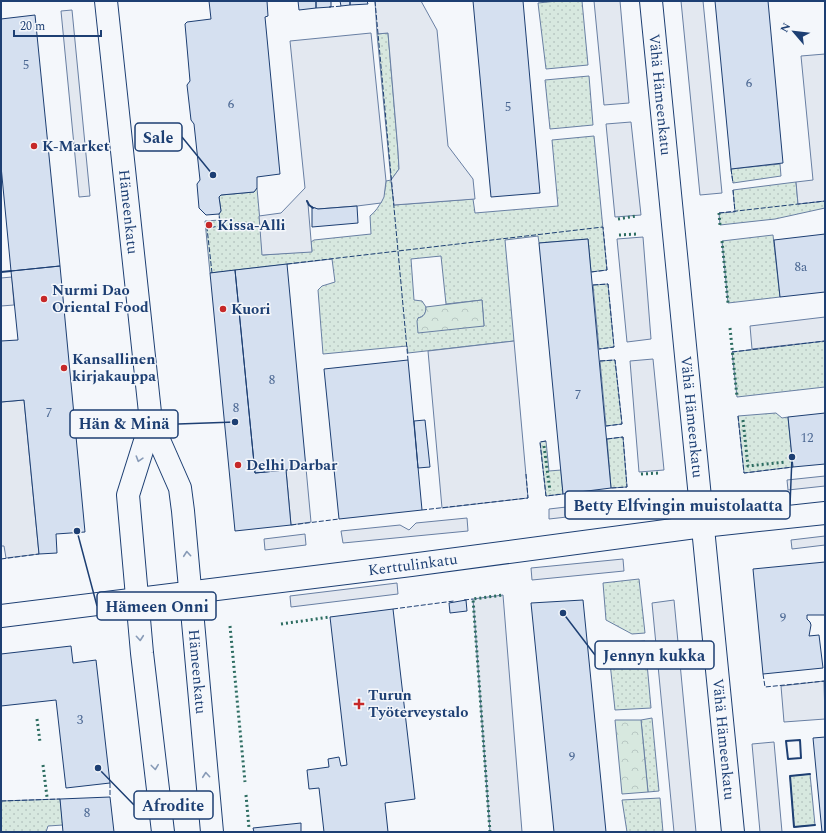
<svg xmlns="http://www.w3.org/2000/svg" width="826" height="833" font-family="Spectral,serif">
<style>
.grass{fill:url(#grass-dots);stroke:#687fa3;fill-rule:evenodd}
.park{fill:url(#park-crowns);stroke:#687fa3}
.parking{fill:#e3e8f0;stroke:#687fa3}
.building{fill:#d5e0f0;stroke:#1d3f73}
.lines{fill:none;stroke-linecap:round;stroke-linejoin:round}
.minor-casing{stroke:#1d3f73;stroke-width:24}
.highway-casing{stroke:#1d3f73;stroke-width:24}
.minor{stroke:#f4f7fb;stroke-width:22}
.highway{stroke:#f4f7fb;stroke-width:22}
.hedge{stroke:#2c6c60;stroke-width:3;stroke-dasharray:2 3;stroke-linecap:butt}
.fence{stroke:#1d3f73;stroke-width:1;stroke-dasharray:5 2;stroke-linecap:butt}
.wall{stroke:#1d3f73;stroke-width:2}
.oneway{stroke:#889bb7}
.poi-dot{fill:#c62828;stroke:#f4f7fb;stroke-width:1.5}
.labels{text-anchor:middle;stroke-width:3;stroke-linejoin:round;paint-order:stroke}
.number-label{font-size:13px;fill:#4b6792}
.street-label{font-size:15px;fill:#1d3f73;stroke:#f4f7fb}
.poi-label{font-size:15px;font-weight:bold;fill:#1d3f73;stroke:#f4f7fb;text-anchor:start}
.leader{fill:none;stroke:#1d3f73;stroke-width:1.5}
.callout-dot{fill:#1d3f73;stroke:#f4f7fb;stroke-width:1.5}
.callout{fill:#f4f7fb;stroke:#1d3f73;stroke-width:1.5}
.callout-label{font-size:16px;text-anchor:middle;font-weight:bold;fill:#1d3f73}
</style>
<defs>
<pattern id="grass-dots" width="8" height="8" patternUnits="userSpaceOnUse"><rect width="8" height="8" fill="#d7e8df"/><path d="M2 2h.1M6 6h.1" fill="none" stroke="#b8c8c3" stroke-width="1.8" stroke-linecap="round"/></pattern>
<pattern id="park-crowns" width="20" height="18" patternUnits="userSpaceOnUse"><rect width="20" height="18" fill="#d7e8df"/><path d="M2 6a3 3 0 1 1 6 0M12 15a3 3 0 1 1 6 0" fill="none" stroke="#b8c8c3"/></pattern>
</defs>
<rect width="100%" height="100%" fill="#f4f7fb"/>
<path class="grass" d="M557 1H582L588 65 546 69 538 3Z
M388 33 398 151 399 169 391 180 394 205 473 199 475 213 558 206 552 140 594 136 607 270 591 272 588 239 539 243 538 236 505 240 514 341 408 353 407 346 323 354 318 290 322 286 335 282 332 259 210 273 205 221 220 220 219 214 221 211 219 197 221 195 254 192 257 188 263 255 312 251 311 242 314 240 371 234 370 216C381 207 385 195 386 181L391 180 377 34ZM441 256 446 304 482 300 484 326 418 318C424 316 426 314 426 307L422 301 414 300 411 259Z
M589 76 593 125 550 129 545 80Z
M780 164 781 176 733 183 731 169Z
M796 182 798 204 825 201V208L775 219 720 225 719 213 735 212 733 190Z
M773 235 780 297 728 303 722 241Z
M608 284 614 347 599 349 593 285Z
M825 341V387L737 397 732 352Z
M615 360 622 424 606 426 600 361Z
M776 413 782 418 788 417 793 467 744 473 738 416Z
M623 437 627 487 611 488 607 439Z
M546 441 549 471 561 470 563 494 546 496 540 442Z
M639 579 645 633 632 634 606 620 603 583Z
M645 641 651 708 615 710 608 644Z
M652 718 659 791 648 792 641 720Z
M810 774 815 825 794 827 790 776Z
M660 798 663 832H627L622 800Z
M60 799 63 825 48 826 46 832H1V801Z"/>
<path class="park" d="M482 300 484 326 418 333 417 321 418 318C424 317 426 313 426 307Z
M615 720H641L648 792 622 794Z"/>
<path class="parking" d="M375 1H421L437 30 448 146 473 179 475 199 394 205 391 180 399 169 398 151 388 33 377 34Z
M594 1H620L629 103 604 105Z
M681 1H703L722 193 700 195Z
M72 10 90 196 79 197 61 11Z
M371 33 386 181 384 197 381 203 357 206 318 209 312 207 308 204 312 252 262 255 259 216 281 213 305 188 290 41Z
M825 54V201L798 204 796 182 813 180 801 56Z
M631 122 641 215 615 217 606 124Z
M643 237 651 339 627 342 617 239Z
M12 277 14 305 1 306V278Z
M825 317V341L752 349 750 326Z
M514 341 528 498 442 508 428 351Z
M653 359 664 470 639 472 630 361Z
M24 400 39 554 6 558 4 546H1V402Z
M306 468 311 522 291 525 286 470Z
M825 476V486L788 490 787 480Z
M610 502 612 512 549 519V509Z
M467 518 468 531 343 543 341 531 400 525 409 530 416 523Z
M305 534 306 545 265 550 264 539Z
M825 536V545L792 549 791 540Z
M623 559 624 571 532 580 531 568Z
M397 583 398 594 291 607 290 596Z
M503 595 522 832H490L473 599Z
M674 600 696 832H674L652 603Z
M824 681 825 719 784 722 781 686Z
M774 742 782 832H760L752 744Z"/>
<path class="building" d="M209 1H267L268 16 265 17 280 174 257 177V188L254 192 221 195 219 197 221 211 219 214 206 215 199 208 197 184 200 180 194 124 191 120 187 85 190 81 185 24 187 22 211 19Z
M298 1H316V8L299 10Z
M316 1H331V7L316 8Z
M340 1H350V5L341 6Z
M350 1H367L368 4 350 5Z
M473 1H523L540 193 491 197Z
M715 1H768L783 163 731 169Z
M35 15 60 266 11 271 1 166V19Z
M357 206 358 223 312 227V207L318 209Z
M825 234V292L780 297 774 240Z
M588 239 611 488 563 494 539 243Z
M287 264 306 468 255 473 235 270Z
M60 266 85 532 56 534 57 553 39 554 24 400 1 402V341L18 340 11 271Z
M235 270 255 473 286 470 291 525 235 531 210 273Z
M408 360 422 510 339 519 324 369Z
M825 413V464L793 467 788 417Z
M425 420 430 467 418 468 414 421Z
M825 562V615H807V619L810 622 811 625 809 636 819 635 823 668 763 674 753 569Z
M466 600 467 611 450 613 449 603Z
M583 600 606 832H554L531 603Z
M393 609 415 799 385 803 388 832H324L319 788 309 789 307 770 329 767 328 759 339 757 341 766 347 765 330 617Z
M71 646 73 663 96 660 110 783 66 788 56 700 1 706V654Z
M825 737V832H822L813 738Z
M110 797 114 832H63L60 799Z
M301 823V832H254L253 828Z"/>
<g class="lines">
<g class="minor-casing">
<g id="minor">
<path id="s1" d="M651 1 733 832"/>
<path id="s2" d="M1 616 411 565 703 526 825 513"/>
</g>
</g>
<g class="highway-casing">
<g id="highway">
<path id="s3" d="M106 1 151 422 180 488 183 511 212 832"/>
<path d="M151 422 128 495 142 653 163 832"/>
</g>
</g>
<use href="#minor" class="minor"/>
<use href="#highway" class="highway"/>
<path class="hedge" d="M719 213 720 225
M618 219 636 216
M619 235 637 234
M722 241 728 303
M730 328 737 397
M743 420 748 466 786 462
M544 446 550 491
M641 474 660 473
M281 624 330 617
M230 626 245 782
M37 719 40 742
M43 765 47 797
M246 795 249 828
M490 832 473 599 503 595"/>
<path class="fence" d="M375 1 398 251 603 227 607 270 591 272
M329 7 343 6
M731 169 733 183
M733 190 735 212
M719 213 825 201
M287 264 398 251 408 360
M212 273 207 228 220 226 219 214
M593 285 608 284 614 347 599 349
M732 352 825 341
M600 361 615 360 622 424 606 426
M738 416 744 473 793 467
M607 439 623 437 627 487 611 488
M546 441 540 442 546 496 563 494
M422 510 528 498 526 474
M291 525 339 519
M1 559 39 554
M464 600 473 599
M393 609 454 601
M763 674 765 687 825 681
M110 783V797
M1 801 60 799"/>
<path class="wall" d="M307 201 309 205 313 208
M1 272 11 271
M800 740 801 758 788 759 786 741Z
M810 774 790 776 794 827 815 825"/>
</g>
<defs><path id="oneway-chevron" d="M-2-3.5L2.5 0L-2 3.5" fill="none" stroke-width="1.6" stroke-linecap="round" stroke-linejoin="round"/></defs>
<g class="oneway">
<use href="#oneway-chevron" transform="translate(139 459) rotate(107)"/>
<use href="#oneway-chevron" transform="translate(187 554) rotate(-95)"/>
<use href="#oneway-chevron" transform="translate(140 638) rotate(85)"/>
<use href="#oneway-chevron" transform="translate(155 767) rotate(83)"/>
<use href="#oneway-chevron" transform="translate(206 775) rotate(-95)"/>
</g>
<g class="poi-dot">
<circle cx="34" cy="146" r="4"/>
<circle cx="209" cy="225" r="4"/>
<circle cx="44" cy="299" r="4"/>
<circle cx="223" cy="309" r="4"/>
<circle cx="64" cy="368" r="4"/>
<circle cx="238" cy="465" r="4"/>
<path d="M357 698h4v4h4v4h-4v4h-4v-4h-4v-4h4z"/>
</g>
<g class="labels">
<g class="number-label">
<text x="26" y="69">5</text>
<text x="749" y="87">6</text>
<text x="231" y="108">6</text>
<text x="508" y="111">5</text>
<text x="801" y="271">8a</text>
<text x="272" y="384">8</text>
<text x="578" y="399">7</text>
<text x="236" y="412">8</text>
<text x="49" y="417">7</text>
<text x="807" y="442">12</text>
<text x="783" y="622">9</text>
<text x="80" y="724">3</text>
<text x="572" y="761">9</text>
<text x="87" y="817">8</text>
</g>
<g class="street-label">
<text dy="5" stroke="none"><textPath href="#s1" startOffset="94">Vähä Hämeenkatu</textPath></text>
<text dy="5" stroke="none"><textPath href="#s3" startOffset="212">Hämeenkatu</textPath></text>
<text dy="5" stroke="none"><textPath href="#s1" startOffset="418">Vähä Hämeenkatu</textPath></text>
<text dy="5" stroke="none"><textPath href="#s2" startOffset="415">Kerttulinkatu</textPath></text>
<text dy="5" stroke="none"><textPath href="#s3" startOffset="680">Hämeenkatu</textPath></text>
<text dy="5" stroke="none"><textPath href="#s1" startOffset="742">Vähä Hämeenkatu</textPath></text>
</g>
<g class="poi-label">
<text x="42" y="151">K-Market</text>
<text x="217" y="230">Kissa-Alli</text>
<text x="52" y="295">Nurmi Dao<tspan x="52" dy="17">Oriental Food</tspan></text>
<text x="231" y="314">Kuori</text>
<text x="72" y="364">Kansallinen<tspan x="72" dy="17">kirjakauppa</tspan></text>
<text x="246" y="470">Delhi Darbar</text>
<text x="368" y="700">Turun<tspan x="368" dy="17">Työterveystalo</tspan></text>
</g>
</g>
<path class="leader" d="M213 175L182 137M235 422L178 424M792 457L790 505M77 531L97 606M563 613L595 655M98 768L134 805"/>
<g class="callout-dot">
<circle cx="213" cy="175" r="4"/>
<circle cx="235" cy="422" r="4"/>
<circle cx="792" cy="457" r="4"/>
<circle cx="77" cy="531" r="4"/>
<circle cx="563" cy="613" r="4"/>
<circle cx="98" cy="768" r="4"/>
</g>
<g class="callout">
<rect x="135" y="123" width="47" height="28" rx="4"/>
<rect x="70" y="410" width="108" height="28" rx="4"/>
<rect x="565" y="491" width="225" height="28" rx="4"/>
<rect x="97" y="592" width="119" height="28" rx="4"/>
<rect x="595" y="641" width="119" height="28" rx="4"/>
<rect x="134" y="791" width="79" height="28" rx="4"/>
</g>
<g class="callout-label">
<text x="158" y="143">Sale</text>
<text x="124" y="429">Hän &amp; Minä</text>
<text x="678" y="511">Betty Elfvingin muistolaatta</text>
<text x="157" y="612">Hämeen Onni</text>
<text x="654" y="661">Jennyn kukka</text>
<text x="173" y="811">Afrodite</text>
</g>
<rect width="826" height="833" fill="none" stroke="#1d3f73" stroke-width="4"/>
<g transform="translate(794 32) rotate(298)" stroke="#f4f7fb" stroke-width="3" paint-order="stroke">
<path d="M0-3L7 15L0 10L-7 15Z" fill="#1d3f73"/>
<text y="-6" font-size="11" font-weight="bold" text-anchor="middle" fill="#1d3f73">N</text>
</g>
<path d="M14 30v6h87v-6" fill="none" stroke="#1d3f73" stroke-width="2"/>
<text x="20" y="30" font-size="12" fill="#1d3f73" stroke="#f4f7fb" stroke-width="3" paint-order="stroke">20 m</text>
</svg>
